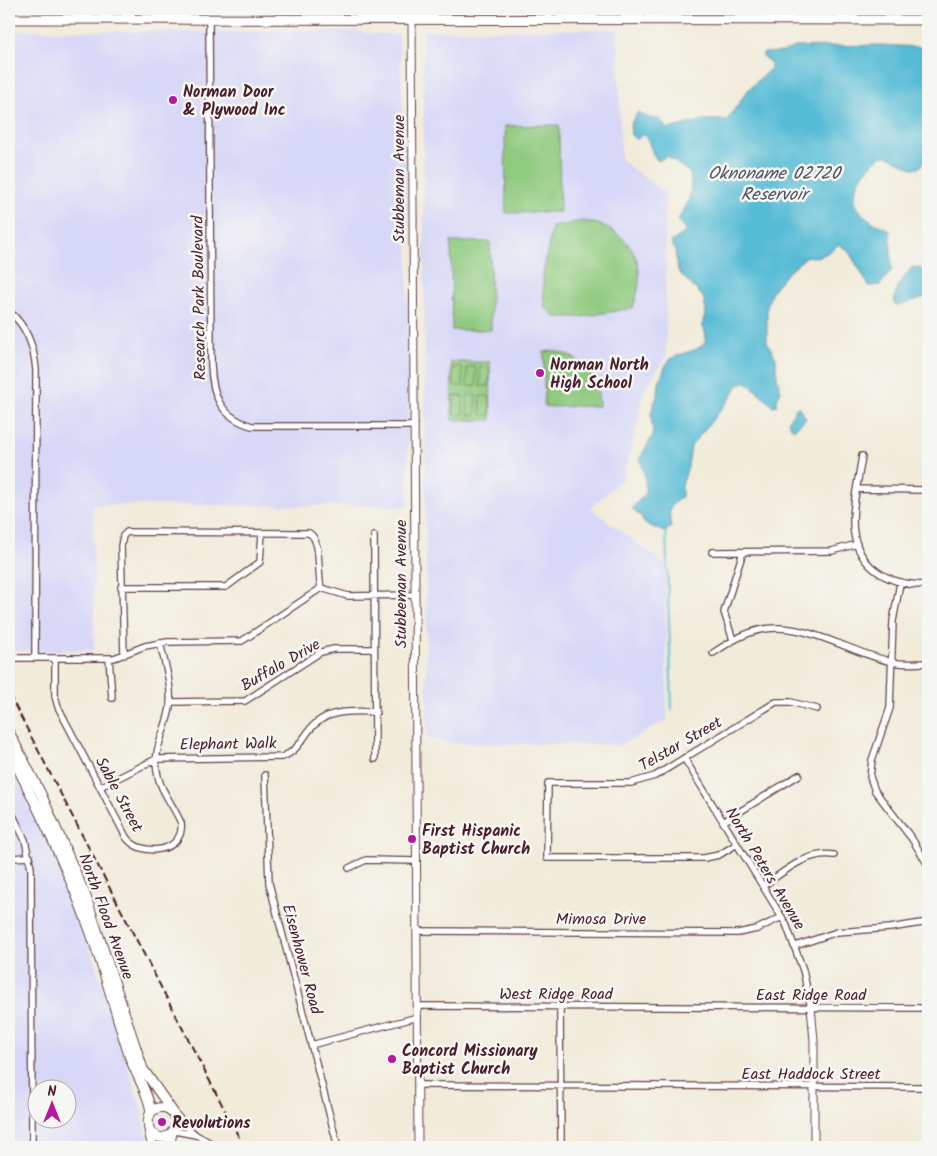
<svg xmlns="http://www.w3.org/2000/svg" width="937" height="1156" font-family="Kalam,sans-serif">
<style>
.built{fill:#d7d7f8;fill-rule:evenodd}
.park{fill:url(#park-tufts);stroke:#6c7454}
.pitch{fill:#8fca7e;stroke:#6c7454}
.water{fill:#57bcd5;stroke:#506e80}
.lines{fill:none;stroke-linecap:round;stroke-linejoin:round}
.stream{stroke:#57bcd5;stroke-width:2}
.minor-casing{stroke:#633e45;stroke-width:8}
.tertiary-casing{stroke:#633e45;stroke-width:9}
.secondary-casing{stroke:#633e45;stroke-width:11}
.primary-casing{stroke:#633e45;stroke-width:11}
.minor{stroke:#fff;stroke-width:5.5}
.tertiary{stroke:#fff;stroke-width:7}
.secondary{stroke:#fff;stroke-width:9}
.primary{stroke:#fff;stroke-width:9}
.rail{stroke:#4a1f2b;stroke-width:2;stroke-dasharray:8 4;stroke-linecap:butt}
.poi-dot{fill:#b5179e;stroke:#f6f6f2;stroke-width:2}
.labels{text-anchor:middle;stroke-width:5;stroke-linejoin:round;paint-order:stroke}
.poi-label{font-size:16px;font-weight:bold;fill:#4a1f2b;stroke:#f6f6f2;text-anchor:start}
.street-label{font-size:16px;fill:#4a1f2b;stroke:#f6f6f2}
.water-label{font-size:18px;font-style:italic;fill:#4f5666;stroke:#f6f6f2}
</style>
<defs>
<pattern id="park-tufts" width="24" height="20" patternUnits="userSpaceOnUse" patternTransform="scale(1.25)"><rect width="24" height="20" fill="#8fca7e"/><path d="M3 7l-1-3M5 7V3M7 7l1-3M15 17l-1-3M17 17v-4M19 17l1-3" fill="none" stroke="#7dad6d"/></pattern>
</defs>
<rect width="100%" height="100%" fill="#f6f6f2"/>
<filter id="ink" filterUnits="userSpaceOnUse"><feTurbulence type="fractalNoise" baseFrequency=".02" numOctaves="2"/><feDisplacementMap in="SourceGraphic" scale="10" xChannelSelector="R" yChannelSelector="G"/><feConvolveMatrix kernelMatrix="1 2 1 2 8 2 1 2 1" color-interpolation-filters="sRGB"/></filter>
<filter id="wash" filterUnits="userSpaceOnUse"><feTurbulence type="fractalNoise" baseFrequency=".0096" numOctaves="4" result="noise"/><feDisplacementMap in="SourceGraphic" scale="20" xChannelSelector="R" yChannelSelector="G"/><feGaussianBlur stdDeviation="1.12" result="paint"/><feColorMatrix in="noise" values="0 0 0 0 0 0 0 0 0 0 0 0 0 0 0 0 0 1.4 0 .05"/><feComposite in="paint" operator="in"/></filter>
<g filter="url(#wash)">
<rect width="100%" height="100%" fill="#f1ebd9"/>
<path class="built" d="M618 29 621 160 665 193 666 357 644 390 639 419 623 479 590 508 665 564 667 720 621 745 447 743 427 738 423 31Z
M9 30 204 32 355 31 370 34H397L399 36 408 200V506L93 505 94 650 9 651Z
M9 759 63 871 83 925 143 1114 150 1147H9ZM38 1088H68V1118H38Z"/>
<path class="park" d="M451 362H490L491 420H452Z"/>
<path class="pitch" d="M559 125 560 212 506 213 505 126Z
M582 221C614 224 642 247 639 281 639 290 635 299 633 308L581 317H555L544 306 543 275 552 227Z
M451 242H490L491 330H452Z
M553 351C582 355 599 378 599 406L547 407 544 405V352Z
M453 367H462L463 386H454Z
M467 367H476V386H467Z
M480 367H489V386H480Z
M454 396H463V415H454Z
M467 396H476V415H468Z
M480 396H489L490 415H481Z"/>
<path class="water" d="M881 45 920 47 928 50V157L919 168C905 170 896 154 881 156 858 175 840 201 873 222 878 226 885 226 890 231L892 270 880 285 869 286 849 252 839 244C831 251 820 260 807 256L786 274 772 291 767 306V342L776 358 777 377 781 391 777 399V405L773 406 748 383 743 382 738 385 729 400 691 446 688 467 682 485V497C667 507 669 510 671 527L664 532 644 523 639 513 638 515 632 508 645 494V477L640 458 653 435 651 412 658 394 659 382 666 365 670 359C686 349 716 353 702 324L706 312 703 297 678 271 675 251 671 242 686 232 678 220C689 201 693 195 690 173L667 156 658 161C650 153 651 141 643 134L636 140 631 135 630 125 638 112 649 118 659 119 667 129 705 120H727L748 90 771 68V63L762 56 764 53 783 52 795 47Z
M912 267 921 268 928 274V296L898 306 894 303 897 287Z
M797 407 800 408 806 419 794 429 790 426 788 421Z"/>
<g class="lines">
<path class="stream" d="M666 532 672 710"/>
</g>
</g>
<g filter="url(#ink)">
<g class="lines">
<g class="minor-casing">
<path id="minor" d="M209 19 211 364C212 395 220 417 252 426H413
M125 20V9
M132 20V9
M412 20V9
M581 20V9
M654 20 655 9
M9 311C27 327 34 346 36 370L35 658
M862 456C859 477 853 500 853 521 853 566 888 586 928 585
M857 489 928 490
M374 536 375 759
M712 552 832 551 857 544
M900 583 893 621 890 708 872 760 870 777 875 791 912 839 928 865
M121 587H226L260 562 262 533
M733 640 724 612 743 552
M713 653C730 642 745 632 765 629 808 622 855 656 898 663 907 664 918 663 928 663
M124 655 121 546 123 536 127 532 309 533C322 540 317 573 321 588
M9 658H114L145 646 167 642 242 641 321 588 348 596 414 595
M55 658V696L58 707 126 837C140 858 185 853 181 823 174 806 159 789 157 771 153 747 167 729 170 707 172 685 165 664 160 643
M109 658 112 698
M170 702 245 701 321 652 334 649H374
M684 758 786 924 803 970 811 1008
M265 775 269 883 338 1147
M100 787 156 759 282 757C295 752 300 743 308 732 324 709 350 711 376 712
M9 807 25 840 31 868 32 1147
M723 822 799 775
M737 844 719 855 704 858H547L548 783H631L655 776 776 702H791L817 709
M9 858 30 857
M349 868 366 860 416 861
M763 886C785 871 807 851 834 855
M417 931 738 933 757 929 782 917
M795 946 837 932 890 928 928 922
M417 1006 928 1008
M560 1006 561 1147
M311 1045 418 1017
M418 1085 928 1087
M175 1131 196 1135 178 1119
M196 1135 218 1147"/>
</g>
<g class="tertiary-casing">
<path id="tertiary" d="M412 20 418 1147
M811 1008 814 1040V1147"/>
</g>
<g class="secondary-casing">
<path id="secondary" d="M9 19 928 20"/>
</g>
<g class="primary-casing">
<path id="primary" d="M9 732 41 794 85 894 143 1069 173 1112
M9 751C39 809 67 867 89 928 104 969 115 1011 128 1052 134 1073 148 1090 151 1112
M149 1129C162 1146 174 1135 178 1119L167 1108C140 1104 149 1132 153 1147
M169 1147 172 1133"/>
</g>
<use href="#minor" class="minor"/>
<use href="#tertiary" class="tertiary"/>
<use href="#secondary" class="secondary"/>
<use href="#primary" class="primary"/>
<path class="rail" d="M9 694 244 1147"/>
</g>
</g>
<g class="poi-dot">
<circle cx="173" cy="100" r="5"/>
<circle cx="540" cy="373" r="5"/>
<circle cx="412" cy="839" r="5"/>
<circle cx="392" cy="1059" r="5"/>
<circle cx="162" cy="1122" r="5"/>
</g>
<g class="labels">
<g class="poi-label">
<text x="183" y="97">Norman Door<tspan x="183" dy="18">&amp; Plywood Inc</tspan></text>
<text x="550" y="370">Norman North<tspan x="550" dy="18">High School</tspan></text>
<text x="422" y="836">First Hispanic<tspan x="422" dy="18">Baptist Church</tspan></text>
<text x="402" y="1056">Concord Missionary<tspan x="402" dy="18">Baptist Church</tspan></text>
<text x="172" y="1128">Revolutions</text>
</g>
<g class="street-label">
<text transform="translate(398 179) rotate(-90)" y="6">Stubbeman Avenue</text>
<text transform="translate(198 298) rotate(-91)" y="6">Research Park Boulevard</text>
<text transform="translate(400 584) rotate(-90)" y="6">Stubbeman Avenue</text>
<text transform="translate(280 664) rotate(-30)" y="6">Buffalo Drive</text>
<text transform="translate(228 743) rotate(-1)" y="6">Elephant Walk</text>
<text transform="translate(680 743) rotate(-30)" y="6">Telstar Street</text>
<text transform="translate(120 794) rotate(62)" y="6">Sable Street</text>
<text transform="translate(766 868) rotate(59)" y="6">North Peters Avenue</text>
<text transform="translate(107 916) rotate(70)" y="6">North Flood Avenue</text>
<text x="601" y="924">Mimosa Drive</text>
<text transform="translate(303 959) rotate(75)" y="6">Eisenhower Road</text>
<text x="556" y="999">West Ridge Road</text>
<text x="811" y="1000">East Ridge Road</text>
<text x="811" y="1079">East Haddock Street</text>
</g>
<g class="water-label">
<text x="774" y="179">Oknoname 02720<tspan x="774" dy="21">Reservoir</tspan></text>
</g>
</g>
<rect width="937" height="1156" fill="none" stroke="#f6f6f2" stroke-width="30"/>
<g transform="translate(52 1104)"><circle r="24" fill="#f6f6f2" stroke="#b1a0a2"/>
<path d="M0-4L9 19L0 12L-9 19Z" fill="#b5179e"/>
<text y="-8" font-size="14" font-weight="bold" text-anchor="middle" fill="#4a1f2b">N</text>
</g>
</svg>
